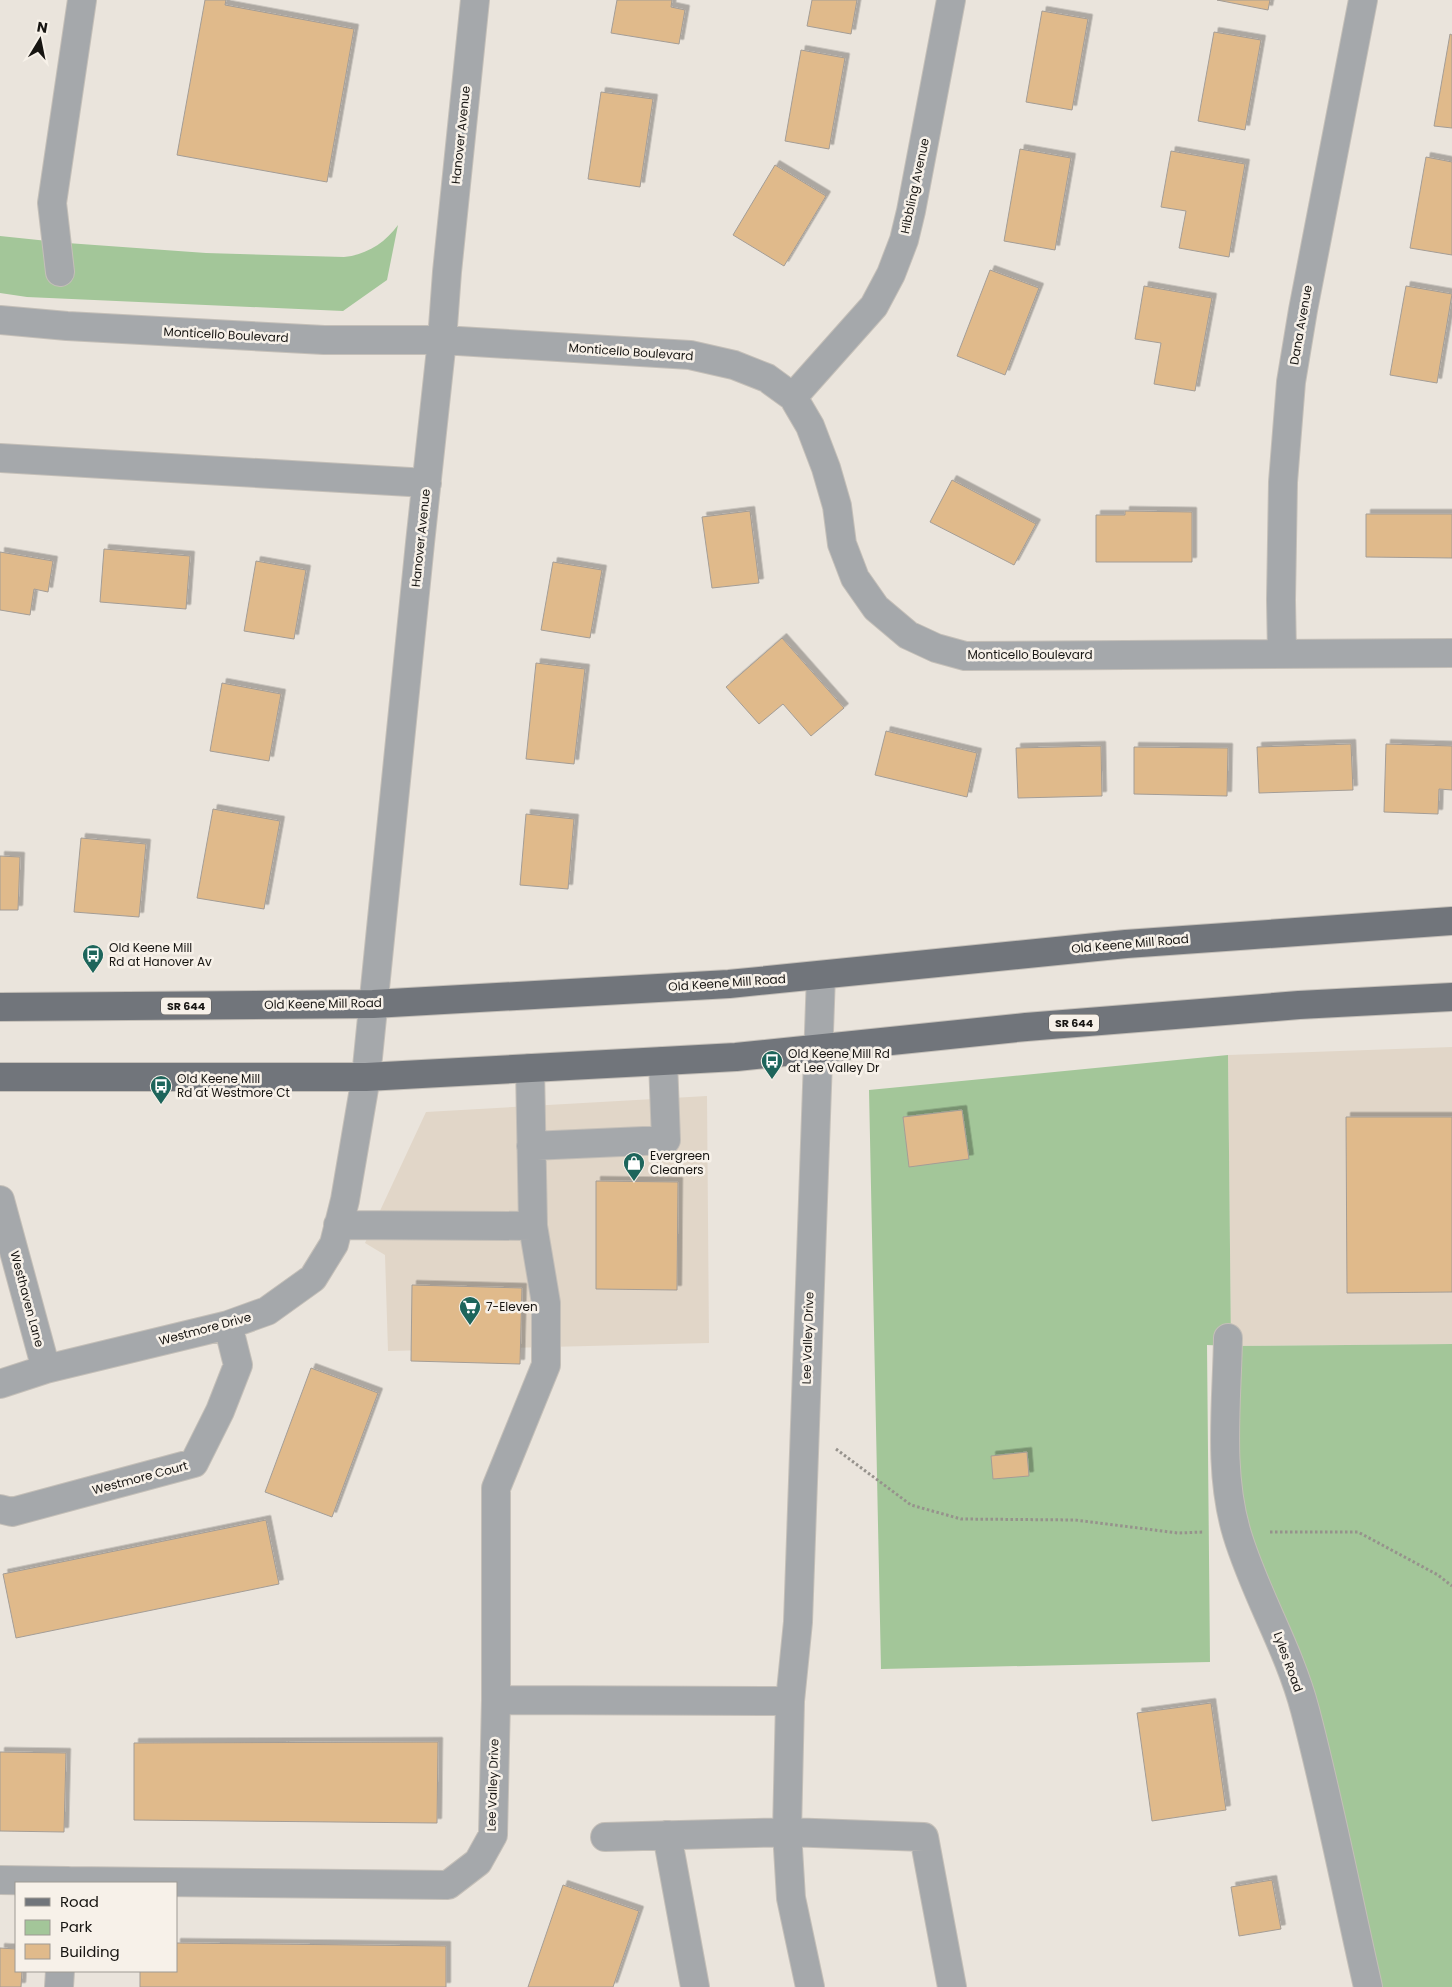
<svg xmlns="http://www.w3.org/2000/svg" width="1452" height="1987" font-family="Poppins,sans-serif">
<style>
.built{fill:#e1d6c8}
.green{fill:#a3c699}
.building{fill:#e0ba8b;stroke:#a49d96;filter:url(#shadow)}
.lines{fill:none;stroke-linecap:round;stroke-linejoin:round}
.minor-casing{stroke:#c4bfb8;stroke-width:30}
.major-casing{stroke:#c4bfb8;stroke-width:30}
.path{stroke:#96928c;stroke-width:3;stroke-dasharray:2.5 2.5;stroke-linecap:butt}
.minor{stroke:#a5a8ab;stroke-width:28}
.major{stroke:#71757b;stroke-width:28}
.labels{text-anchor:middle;stroke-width:5;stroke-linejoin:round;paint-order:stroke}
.shield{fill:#f7f1e9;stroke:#5a5752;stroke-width:1}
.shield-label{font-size:11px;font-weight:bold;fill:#171512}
.street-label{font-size:12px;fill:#171512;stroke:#f7f1e9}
.poi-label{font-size:12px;fill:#171512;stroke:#f7f1e9;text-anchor:start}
</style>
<defs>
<filter id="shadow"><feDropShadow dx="4.5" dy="-4.5" stdDeviation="0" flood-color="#0004"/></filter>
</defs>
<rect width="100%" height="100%" fill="#eae4dc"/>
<path class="built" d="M1452 1047V1344L1231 1346 1228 1055Z
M707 1096 709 1343 388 1351 385 1255 365 1243 426 1112Z"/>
<path class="green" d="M398 225 387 280 343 311 27 297 0 293V236L67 243 206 253 344 257C366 255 385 243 398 225Z
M1228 1055 1231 1346 1452 1344V1987H1375L1299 1663 1232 1553 1230 1346 1207 1345 1210 1662 881 1669 869 1090Z"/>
<path class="building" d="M205 0H226L225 5 354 29 327 182 177 155Z
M617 0H672L671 7 685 10 679 44 611 33Z
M812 0H857L851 34 807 26Z
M1217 0H1270L1268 10Z
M1042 11 1088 19 1072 110 1026 102Z
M1214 32 1261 40 1245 130 1198 121Z
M1450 34 1452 35V128L1434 126Z
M801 50 845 58 829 149 785 141Z
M601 92 653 99 640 187 588 179Z
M1020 149 1071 158 1055 250 1004 241Z
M1171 151 1245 164 1229 257 1179 248 1186 211 1161 207Z
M1426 157 1452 162V255L1410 248Z
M775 165 826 196 784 266 733 235Z
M990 270 1039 288 1005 375 957 356Z
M1144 286 1212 298 1195 391 1154 384 1161 343 1135 339Z
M1406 286 1452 294 1437 383 1390 375Z
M952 480 1036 524 1014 565 930 522Z
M750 511 759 583 712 588 702 517Z
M1125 511 1192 512V562H1096V515H1125Z
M1366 514H1452V558L1366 557Z
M104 549 190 556 186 609 100 602Z
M0 552 53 561 48 592 34 589 30 615 0 610Z
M256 561 306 570 294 639 244 631Z
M553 562 602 570 590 638 541 630Z
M782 638 844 708 811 736 783 704 759 724 726 687Z
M536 663 585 669 574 764 526 759Z
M222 683 281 694 269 761 210 751Z
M886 731 977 753 967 797 875 775Z
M1351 744 1353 790 1259 793 1257 747Z
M1386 744 1452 746V790L1439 789 1438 814 1384 812Z
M1101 746 1102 796 1018 798 1016 748Z
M1134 747 1228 748 1227 796 1134 794Z
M213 809 280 821 264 909 197 898Z
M526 814 574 819 568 889 520 885Z
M81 838 146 844 139 917 74 912Z
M0 856 20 857 18 910H0Z
M962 1110 969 1159 909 1167 903 1117Z
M1346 1117H1452V1292L1347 1293Z
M596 1181 678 1182 677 1290 596 1289Z
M412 1285 522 1288 520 1364 411 1361Z
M311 1368 378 1393 332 1517 265 1492Z
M1027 1452 1029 1476 993 1479 991 1456Z
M266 1520 279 1584 16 1638 3 1574Z
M1211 1703 1226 1810 1152 1821 1137 1713Z
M438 1742 437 1823 134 1820V1743Z
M0 1752 66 1753 64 1832 0 1831Z
M1272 1880 1281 1929 1239 1936 1231 1887Z
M563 1885 639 1911 613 1987H528Z
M176 1943 446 1946V1987H140V1971H176Z
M0 1948 16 1949V1971H22L21 1987H0Z"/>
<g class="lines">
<g class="minor-casing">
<path id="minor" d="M60 272 52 203 82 0
M0 320 67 326 324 340H442L690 355 734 365 767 378 793 397 810 426 826 468 837 506 842 544 855 578 876 608 908 635 936 648 965 656 1452 653
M793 397 874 306 891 274 904 240 911 211 951 0
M0 458 427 483
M1282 654 1281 600 1283 482 1291 382 1303 310 1363 0
M531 1146 666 1140 663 1061
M0 1200 46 1369
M338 1225 533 1226 530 1068
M1228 1338C1227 1402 1218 1471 1237 1534 1255 1594 1289 1649 1305 1710 1329 1801 1347 1895 1368 1987
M0 1384 46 1369 228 1325 267 1311 313 1278 334 1244 345 1200 366 1077 420 543 442 340 447 272 475 0
M0 1509 12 1512 194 1463 220 1411 238 1365 228 1325
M496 1700V1488L546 1365V1303L533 1226
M790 1701 787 1832 791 1898 810 1987
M667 1835 695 1987
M605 1837 787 1832 924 1837 952 1987
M0 1880 68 1881
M68 1883V1881L448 1885 478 1862 493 1835 496 1700 790 1701 798 1622 821 975
M59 1987 60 1971"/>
</g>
<g class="major-casing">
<path id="major" d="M0 1007 373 1004 729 984 1126 944 1452 921
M0 1077H366L663 1061 736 1057 1026 1027 1299 1005 1452 997"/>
</g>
<path class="path" d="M836 1449 911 1505 961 1519 1075 1520 1178 1533 1204 1532
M1270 1532H1358L1438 1575 1452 1586"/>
<use href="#minor" class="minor"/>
<use href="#major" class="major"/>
</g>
<defs>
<g id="bus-pin" transform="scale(1.125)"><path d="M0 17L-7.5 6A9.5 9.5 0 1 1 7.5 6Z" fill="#1d655b" stroke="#f7f1e9"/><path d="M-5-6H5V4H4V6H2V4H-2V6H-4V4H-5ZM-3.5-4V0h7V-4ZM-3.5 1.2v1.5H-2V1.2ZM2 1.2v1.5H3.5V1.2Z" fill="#fff"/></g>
<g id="shop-pin" transform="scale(1.125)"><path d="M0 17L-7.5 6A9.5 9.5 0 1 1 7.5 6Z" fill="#1d655b" stroke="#f7f1e9"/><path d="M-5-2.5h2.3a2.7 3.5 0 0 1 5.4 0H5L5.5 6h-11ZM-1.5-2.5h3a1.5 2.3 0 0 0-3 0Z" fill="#fff"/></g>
<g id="supermarket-pin" transform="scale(1.125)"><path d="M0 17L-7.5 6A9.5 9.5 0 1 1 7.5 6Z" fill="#1d655b" stroke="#f7f1e9"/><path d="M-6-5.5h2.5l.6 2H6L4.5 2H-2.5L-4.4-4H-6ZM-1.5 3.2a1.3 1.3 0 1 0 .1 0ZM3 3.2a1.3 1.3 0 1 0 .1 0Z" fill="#fff"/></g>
</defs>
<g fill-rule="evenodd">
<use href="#bus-pin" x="93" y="955"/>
<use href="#bus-pin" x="772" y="1061"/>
<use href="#bus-pin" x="161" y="1086"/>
<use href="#shop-pin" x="634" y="1163"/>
<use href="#supermarket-pin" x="470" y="1307"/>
</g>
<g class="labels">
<g class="shield">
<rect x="161" y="997.5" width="50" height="17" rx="4"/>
<rect x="1049" y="1014.5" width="50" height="17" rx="4"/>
</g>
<g class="shield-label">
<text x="186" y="1010">SR 644</text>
<text x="1074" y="1027">SR 644</text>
</g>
<g class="street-label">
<text transform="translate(461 135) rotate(-84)" y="4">Hanover Avenue</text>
<text transform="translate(915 186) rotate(-78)" y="4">Hibbling Avenue</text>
<text transform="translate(1301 325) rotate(-80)" y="4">Dana Avenue</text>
<text transform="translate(226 335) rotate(3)" y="4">Monticello Boulevard</text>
<text transform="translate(631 352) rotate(4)" y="4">Monticello Boulevard</text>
<text transform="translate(421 538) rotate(-84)" y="4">Hanover Avenue</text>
<text x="1030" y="659">Monticello Boulevard</text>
<text transform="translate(1130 944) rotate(-5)" y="4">Old Keene Mill Road</text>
<text transform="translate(727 983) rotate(-4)" y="4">Old Keene Mill Road</text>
<text transform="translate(323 1004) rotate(-1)" y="4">Old Keene Mill Road</text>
<text transform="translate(27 1299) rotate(75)" y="4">Westhaven Lane</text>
<text transform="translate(205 1329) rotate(-15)" y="4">Westmore Drive</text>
<text transform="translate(808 1338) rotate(-88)" y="4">Lee Valley Drive</text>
<text transform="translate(140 1478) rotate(-15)" y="4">Westmore Court</text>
<text transform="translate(1288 1662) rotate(70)" y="4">Lyles Road</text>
<text transform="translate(493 1785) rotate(-88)" y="4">Lee Valley Drive</text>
</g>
<g class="poi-label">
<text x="109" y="952">Old Keene Mill<tspan x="109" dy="14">Rd at Hanover Av</tspan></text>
<text x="788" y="1058">Old Keene Mill Rd<tspan x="788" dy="14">at Lee Valley Dr</tspan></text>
<text x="177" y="1083">Old Keene Mill<tspan x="177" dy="14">Rd at Westmore Ct</tspan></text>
<text x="650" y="1160">Evergreen<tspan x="650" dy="14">Cleaners</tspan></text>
<text x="486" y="1311">7-Eleven</text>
</g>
</g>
<rect x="15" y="1882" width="162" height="90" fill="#f7f1e9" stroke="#9d9993"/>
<rect x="25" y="1898" width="25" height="8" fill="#71757b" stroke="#9d9993"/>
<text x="60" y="1907" font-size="15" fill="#171512">Road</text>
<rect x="25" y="1920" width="25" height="15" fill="#a3c699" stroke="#9d9993"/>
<text x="60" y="1932" font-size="15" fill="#171512">Park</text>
<rect x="25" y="1944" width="25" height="15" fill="#e0ba8b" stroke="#9d9993"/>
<text x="60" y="1957" font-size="15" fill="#171512">Building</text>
<g transform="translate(40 40) rotate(10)" stroke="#f7f1e9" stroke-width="4" paint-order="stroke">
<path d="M0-4L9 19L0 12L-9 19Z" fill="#171512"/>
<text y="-8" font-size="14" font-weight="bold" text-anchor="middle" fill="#171512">N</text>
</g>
</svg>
